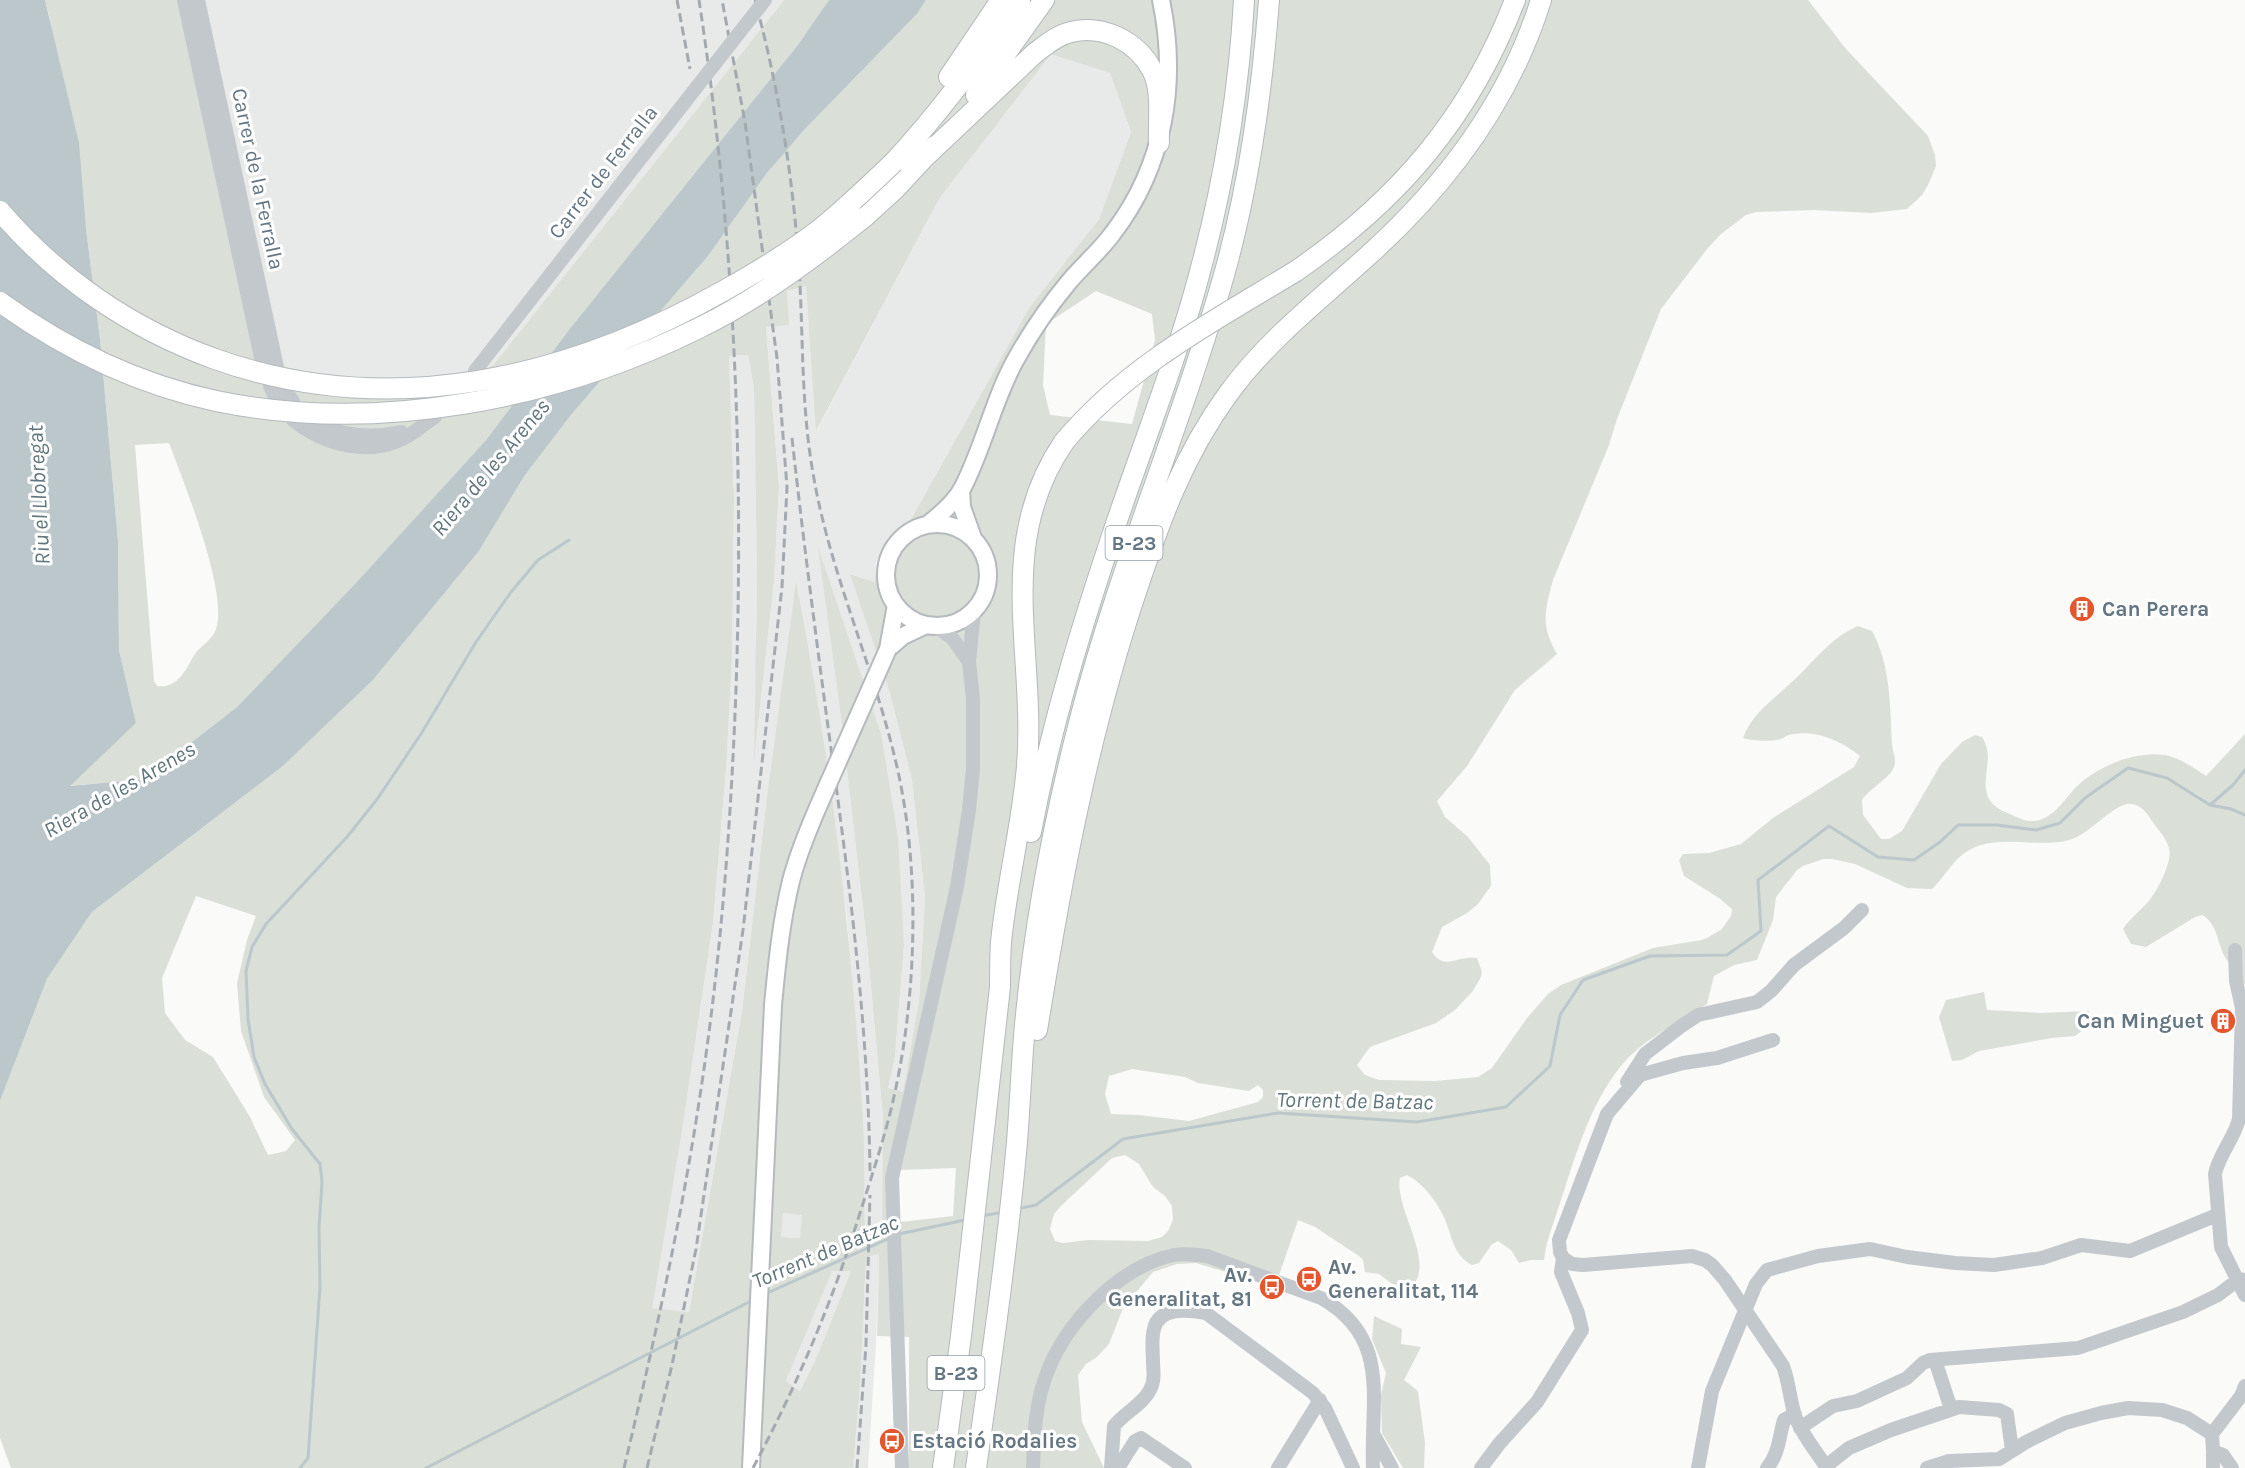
<svg xmlns="http://www.w3.org/2000/svg" width="2245" height="1468" font-family="Karla,sans-serif">
<style>
.built{fill:#e8e9e9}
.green{fill:#dadfd7;fill-rule:evenodd}
.water{fill:#bbc7cb}
.lines{fill:none;stroke-linecap:round;stroke-linejoin:round}
.stream{stroke:#bbc7cb;stroke-width:3}
.major-casing{stroke:#b5babe;stroke-width:20}
.highway-casing{stroke:#b4b9bd;stroke-width:22}
.minor{stroke:#c3c8cc;stroke-width:14}
.major{stroke:#fff;stroke-width:16}
.highway{stroke:#fff;stroke-width:20}
.rail{stroke:#a2aab0;stroke-width:3;stroke-dasharray:9 4.5;stroke-linecap:butt}
.major-bridge-casing{stroke:#b5babe;stroke-width:20;stroke-linecap:butt}
.highway-bridge-casing{stroke:#b4b9bd;stroke-width:22;stroke-linecap:butt}
.minor-bridge{stroke:#c3c8cc;stroke-width:14}
.major-bridge{stroke:#fff;stroke-width:16}
.highway-bridge{stroke:#fff;stroke-width:20}
.labels{text-anchor:middle;stroke-width:6;stroke-linejoin:round;paint-order:stroke}
.shield{fill:#fff;stroke:#939fa8;stroke-width:1.5}
.shield-label{font-size:20px;font-weight:bold;fill:#657683}
.street-label{font-size:21px;fill:#657683;stroke:#fff}
.poi-label{font-size:21px;font-weight:bold;fill:#657683;stroke:#fff;text-anchor:start}
.water-label{font-size:22px;font-style:italic;fill:#60757c;stroke:#fff}
</style>
<rect width="100%" height="100%" fill="#fafaf8"/>
<path class="built" d="M204 0H784L494 364 479 373 402 378 329 376 282 366Z
M1051 53 1110 73 1131 132 1099 219 1029 308 909 523 898 528 876 562 875 582 851 574 889 690 912 780 925 898 919 1001 903 1093 888 1088 895 1057 904 945 881 733 819 551 841 718 867 943 883 1118 882 1231 865 1233 862 1107 847 919 833 814 766 805 742 1011 689 1312 651 1308 683 1125 713 923 726 770 732 659 734 497 729 356 748 355 754 388 757 582 755 752 774 581 779 487 766 326 787 291 806 286 817 430 939 199Z
M782 1213 803 1214 800 1238 781 1237Z
M879 1254 876 1343 868 1468H853L860 1388 866 1256Z
M832 1270 851 1271 816 1359 800 1391 786 1381Z"/>
<path class="green" d="M45 0H204L282 366 329 376 402 378 479 373 494 364 784 0H829L797 46 572 326 486 440 354 585 237 707 144 779 68 786 136 723 119 650 118 541 100 339 86 229 49 15ZM169 443C183 480 229 594 216 629 212 641 199 646 193 657 185 672 176 689 157 686L154 681 135 445Z
M926 0H1808L1846 49 1928 136 1935 155 1936 166 1928 185 1922 195 1907 209 1871 213 1814 210 1756 212 1746 215 1721 234 1707 249 1661 309 1617 419 1609 445 1553 580C1545 610 1540 625 1557 654L1515 690 1467 766 1437 801 1445 817 1468 837 1490 865 1491 886 1478 904 1467 913 1442 927 1432 952C1444 972 1460 954 1477 958L1482 972 1480 979 1472 992 1455 1010 1436 1023 1370 1047 1357 1065 1365 1075 1379 1080 1435 1081 1478 1077 1492 1068 1527 1018 1548 994 1561 985 1653 948 1702 940 1709 937 1722 929 1731 916 1732 909 1719 898 1684 876 1679 860 1683 854 1709 853 1741 844 1773 818 1854 767 1860 756C1843 742 1817 730 1794 734 1789 734 1785 737 1781 739 1770 742 1753 741 1743 738 1752 712 1776 698 1795 679 1815 660 1832 637 1858 626L1872 631C1891 666 1890 706 1892 745 1893 753 1897 759 1894 767 1890 778 1870 788 1862 800L1863 815 1881 839H1889L1902 831 1941 764 1962 742 1975 735 1982 737C1997 759 1976 784 1992 803 1997 809 2005 812 2012 815 2019 818 2026 822 2034 821 2052 820 2065 799 2076 787 2098 766 2135 751 2165 755 2180 758 2194 768 2206 776L2245 734V985C2239 975 2231 967 2225 957 2217 943 2218 924 2202 915L2195 917 2146 947 2131 944 2123 929C2130 918 2140 911 2148 902 2157 892 2173 861 2169 848 2166 837 2158 830 2152 821 2147 813 2139 802 2127 804 2109 808 2090 834 2069 840 2036 849 1996 832 1966 852 1952 861 1944 878 1932 889L1907 888 1855 864 1832 859H1823L1803 866 1797 870 1776 897 1773 920 1757 960 1734 965 1714 976 1707 1004C1684 1018 1646 1039 1628 1058 1589 1100 1575 1159 1557 1212 1552 1228 1546 1242 1544 1260H1531L1519 1263 1511 1250 1498 1241 1492 1244 1479 1263 1472 1265C1453 1255 1452 1236 1444 1217 1436 1201 1423 1183 1407 1175L1400 1178C1393 1210 1445 1273 1403 1292L1379 1274 1365 1272 1363 1260 1359 1256 1315 1227 1298 1220 1275 1287 1196 1263 1177 1264 1153 1272 1123 1308 1109 1344 1097 1357 1086 1364 1078 1375 1082 1422 1104 1468H909V1337L877 1336 879 1254 866 1257 860 1388 853 1468H11L0 1438V1101L47 979 92 912 283 766 373 680 479 551 525 475 571 415 708 256 767 173 804 130 917 14ZM1051 54 1110 73 1131 132 1099 219 1029 308 909 523C884 535 876 555 875 582L850 574 889 690 912 780 925 898 919 1001 903 1092 888 1088 895 1057 904 945 898 838 881 733 818 547 841 718 867 943 883 1118 882 1231 865 1233C864 1190 865 1148 862 1105 851 930 830 754 796 582L766 805 742 1011 689 1312 652 1308 683 1125 713 923 726 770 732 659 734 497 729 356 748 355 754 388 757 582 754 761 774 581 779 487 766 327 789 325 787 291 806 286 816 431 939 199ZM1096 291 1152 314 1155 340 1132 424 1050 415 1043 385 1046 324ZM196 896 256 916 247 940 237 983 241 1031 264 1097 295 1140 286 1151 268 1155 250 1117 213 1057 185 1040 165 1013 162 978ZM1132 1069 1185 1077 1198 1083 1249 1091 1258 1085 1263 1090V1097L1258 1102 1189 1121 1139 1115 1111 1114 1105 1094 1109 1076ZM1125 1155 1139 1164 1153 1187 1165 1196 1172 1206 1173 1220 1168 1231 1162 1237 1148 1241 1088 1240 1063 1243 1055 1241 1050 1229 1054 1214 1061 1206 1112 1158ZM956 1168 953 1216 900 1222 896 1184 900 1170ZM783 1213 802 1215 800 1238 781 1237ZM832 1271H851L816 1359 800 1391 786 1381Z
M1984 992 1987 1010 2041 1013 2089 1011V1025L2075 1036 2052 1038 1979 1051 1962 1060 1952 1061 1939 1017 1946 1000Z
M1374 1316 1402 1329 1401 1344 1421 1347 1404 1380 1418 1391 1425 1443 1424 1468H1403L1382 1433 1381 1395 1386 1373 1372 1339Z"/>
<path class="water" d="M0 0H45L79 143 86 229 100 339 118 541 119 650 136 723 70 786 144 779 237 707 354 585 486 440 572 326 797 46 829 0H926L917 14 804 130 767 173 708 256 571 415 525 475 479 551 373 680 283 766 92 912 47 979 0 1101Z"/>
<g class="lines">
<path class="stream" d="M2210 805 2231 809 2245 815
M1016 1209 1036 1205 1123 1139 1278 1113 1417 1122 1506 1107 1550 1066 1560 1015 1583 980 1650 956 1727 955 1761 931 1758 880 1829 826 1878 857 1914 860 1940 842 1958 825H1997L2036 830 2060 823 2085 798 2128 768 2167 778 2210 805 2233 785 2245 770
M981 1216 1004 1212
M899 1234 965 1220
M765 1294 890 1238
M300 1468 308 1458 320 1287 319 1228 322 1182 320 1164 292 1129 265 1084 254 1057 248 1019 246 971 252 947 266 924 347 837 378 798 421 734 476 642 511 592 538 560 569 540
M426 1468 753 1300"/>
<g class="major-casing">
<path id="major" d="M961 490 962 507 973 538
M886 575a51 51 0 1 1 102 0a51 51 0 1 1-102 0Z
M927 525C940 515 954 503 962 489 984 447 993 400 1016 359 1031 332 1048 307 1068 283 1082 266 1100 251 1113 233 1165 165 1178 82 1161 0
M888 649 903 636 926 625
M888 649 896 605
M751 1468 773 1005C777 963 781 922 791 881 799 850 812 820 825 791"/>
</g>
<g class="highway-casing">
<path id="highway" d="M949 77 1001 0
M976 95 1044 0
M927 155 1035 53C1046 45 1057 35 1071 32 1102 24 1137 41 1152 70 1163 90 1158 121 1159 143
M894 162C941 111 981 57 1020 0
M863 218 895 189 935 146
M1296 271C1399 200 1470 117 1515 0
M1031 832C1051 725 1083 621 1118 518 1147 433 1180 350 1202 264 1225 177 1239 89 1244 0
M1037 1030C1061 882 1088 735 1136 592 1160 520 1183 456 1228 394 1268 339 1322 298 1371 253 1448 183 1510 100 1541 0
M943 1468 961 1336 1000 987C1000 972 1000 957 1001 942 1007 883 1022 825 1027 766 1036 652 994 544 1064 442
M976 1468C991 1363 1006 1259 1016 1153 1020 1111 1021 1068 1025 1025 1034 928 1052 830 1076 735 1114 579 1180 430 1224 275 1249 186 1262 92 1269 0"/>
</g>
<path class="minor" d="M184 0 262 362
M198 0 277 367
M475 371 645 153
M270 386 277 401
M285 390 293 401
M293 420C324 445 371 458 408 436 417 430 426 423 435 417
M316 423C343 436 370 439 401 432
M937 627 953 639 969 662
M2235 950 2236 981 2242 1008 2239 1119C2234 1139 2219 1154 2215 1174L2221 1247 2245 1295
M1627 1082 1645 1054 1680 1027 1698 1015 1757 1002 1771 991 1794 965 1844 928 1862 910
M1563 1258 1572 1264 1583 1265 1692 1256 1705 1260 1712 1265 1725 1280 1783 1366C1789 1382 1790 1400 1795 1416 1802 1435 1816 1451 1827 1468
M1563 1258 1560 1252 1559 1240 1607 1114 1640 1075 1683 1063 1717 1058 1773 1040
M1935 1360 1951 1409
M1800 1428 1833 1406 1857 1401 1907 1378 1923 1363 1930 1360 2078 1348 2183 1312 2218 1295 2239 1279 2245 1280
M2212 1434 2241 1396 2245 1386
M2212 1434 2213 1451 2223 1455 2232 1468
M1374 1435 1392 1468
M2213 1451V1468
M1826 1466 1849 1448 1891 1430 1959 1407 1999 1410 2007 1414 2012 1450
M902 1468 892 1178 957 887 969 810 973 769V699L969 662 974 611
M1033 1468C1034 1436 1035 1403 1047 1373 1066 1322 1120 1266 1174 1255 1185 1253 1196 1255 1207 1256L1321 1298C1392 1338 1370 1400 1373 1468
M1111 1468 1114 1426C1124 1413 1147 1402 1152 1385 1155 1378 1153 1370 1153 1362 1153 1352 1151 1339 1154 1329 1159 1306 1189 1310 1206 1313L1313 1393 1325 1408 1353 1468
M1118 1468 1135 1441 1141 1438 1185 1468
M1278 1468 1320 1400
M1481 1468 1499 1444 1537 1402 1582 1330 1578 1313 1561 1272 1563 1258
M1698 1468 1712 1391 1756 1284 1767 1270 1818 1256 1870 1249 1907 1257 1955 1263 1994 1265 2042 1258 2081 1245 2130 1251 2217 1215
M1767 1468C1779 1454 1779 1437 1784 1420L1795 1414
M1927 1468 1949 1461 1999 1459 2026 1442 2065 1423 2101 1413 2128 1408 2162 1410 2187 1418 2212 1434"/>
<use href="#major" class="major"/>
<use href="#highway" class="highway"/>
<path class="rail" d="M677 0 690 69
M792 438C802 529 814 621 826 712 847 865 868 1017 870 1171
M624 1468C654 1343 682 1217 701 1089 721 957 731 823 736 689 744 458 734 229 699 0
M647 1468 672 1365 696 1249 743 930 782 587 787 487 777 358 745 122 722 0
M753 1468C796 1387 832 1303 859 1216 872 1175 886 1134 895 1092 917 992 920 867 897 767 874 665 828 570 812 467 802 407 803 346 800 285 795 189 780 93 755 0
M857 1468 866 1345 870 1195"/>
<g class="major-bridge-casing">
<path id="major-bridge" d="M825 791 888 649"/>
</g>
<g class="highway-bridge-casing">
<path id="highway-bridge" d="M0 211C57 278 132 329 215 359 390 421 568 379 725 290 757 272 789 253 819 230 845 209 870 185 894 162
M0 302C65 349 137 384 216 401 376 434 554 400 699 328 758 299 812 259 863 218
M1064 442C1127 366 1214 321 1296 271"/>
</g>
<path class="minor-bridge" d="M645 153 765 0"/>
<use href="#major-bridge" class="major-bridge"/>
<use href="#highway-bridge" class="highway-bridge"/>
</g>
<defs>
<g id="building-disc" transform="scale(1.35)"><circle r="9.5" fill="#e4572e" stroke="#fff"/><path d="M-4-6H4V6H1V3H-1V6H-4ZM-2.5-4.3h1.7v1.8h-1.7ZM.8-4.3h1.7v1.8H.8ZM-2.5-1h1.7V.8h-1.7ZM.8-1h1.7V.8H.8Z" fill="#fff"/></g>
<g id="bus-disc" transform="scale(1.35)"><circle r="9.5" fill="#e4572e" stroke="#fff"/><path d="M-5-6H5V4H4V6H2V4H-2V6H-4V4H-5ZM-3.5-4V0h7V-4ZM-3.5 1.2v1.5H-2V1.2ZM2 1.2v1.5H3.5V1.2Z" fill="#fff"/></g>
</defs>
<g fill-rule="evenodd">
<use href="#building-disc" x="2082" y="609"/>
<use href="#building-disc" x="2223" y="1021"/>
<use href="#bus-disc" x="1309" y="1279"/>
<use href="#bus-disc" x="1272" y="1287"/>
<use href="#bus-disc" x="892" y="1441"/>
</g>
<g class="labels">
<g class="shield">
<rect x="1105.5" y="526" width="57" height="34" rx="4.5"/>
<rect x="927.5" y="1356" width="57" height="34" rx="4.5"/>
</g>
<g class="shield-label">
<text x="1134" y="550">B-23</text>
<text x="956" y="1380">B-23</text>
</g>
<g class="street-label">
<text transform="translate(603 172) rotate(-52)" y="7">Carrer de Ferralla</text>
<text transform="translate(258 179) rotate(78)" y="7">Carrer de la Ferralla</text>
</g>
<g class="poi-label">
<text x="2102" y="616">Can Perera</text>
<text x="2204" y="1028" text-anchor="end">Can Minguet</text>
<text x="1328" y="1274">Av.<tspan x="1328" dy="24">Generalitat, 114</tspan></text>
<text x="1252" y="1282" text-anchor="end">Av.<tspan x="1252" dy="24">Generalitat, 81</tspan></text>
<text x="912" y="1448">Estació Rodalies</text>
</g>
<g class="water-label">
<text transform="translate(490 467) rotate(-50)" y="8">Riera de les Arenes</text>
<text transform="translate(38 495) rotate(-93)" y="8">Riu el Llobregat</text>
<text transform="translate(119 789) rotate(-30)" y="8">Riera de les Arenes</text>
<text transform="translate(1355 1100) rotate(1)" y="8">Torrent de Batzac</text>
<text transform="translate(825 1251) rotate(-23)" y="8">Torrent de Batzac</text>
</g>
</g>
</svg>
